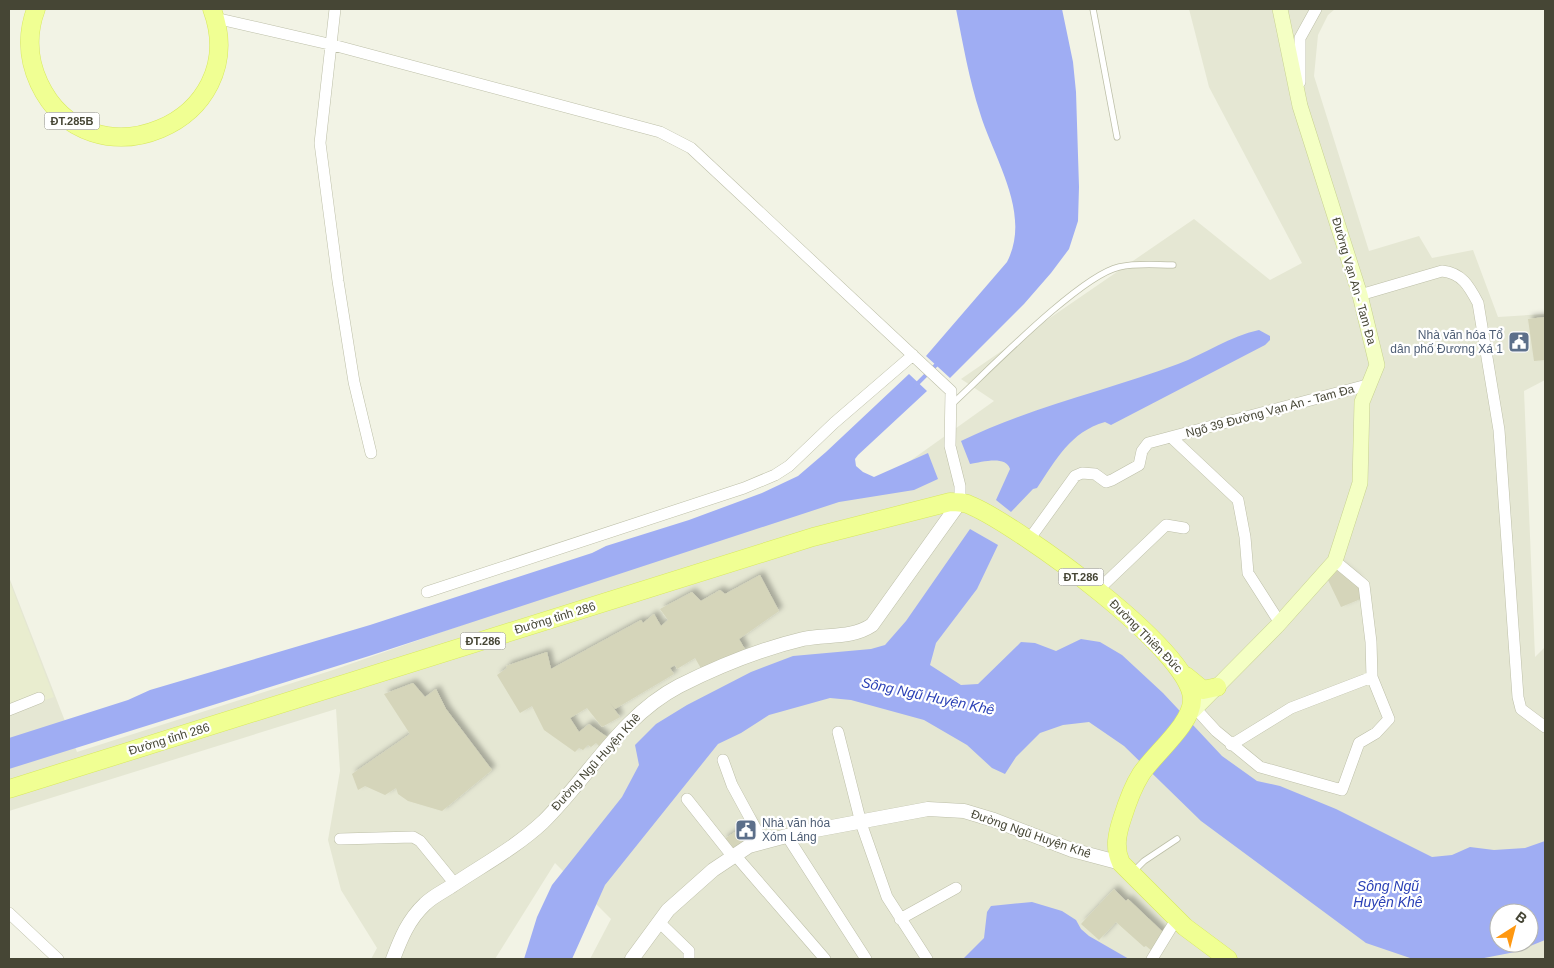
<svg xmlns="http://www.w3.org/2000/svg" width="1554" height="968" font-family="Arial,sans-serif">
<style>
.residential{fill:#e5e7d3;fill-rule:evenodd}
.education{fill:#e9edcf}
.water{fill:#9fadf3;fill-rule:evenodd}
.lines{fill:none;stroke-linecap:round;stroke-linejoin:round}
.stream{stroke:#9fadf3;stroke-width:4}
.building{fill:#d5d5ba;filter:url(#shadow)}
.service-casing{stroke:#bdbfa8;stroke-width:7}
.minor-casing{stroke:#bdbfa8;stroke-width:12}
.tertiary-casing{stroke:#bdbfa8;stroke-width:15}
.secondary-casing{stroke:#c8d291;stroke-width:16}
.primary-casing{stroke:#d7e85f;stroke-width:19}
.service{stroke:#fff;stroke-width:5.5}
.minor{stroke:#fff;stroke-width:11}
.tertiary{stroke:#fff;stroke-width:14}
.secondary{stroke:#f4ffc4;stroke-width:15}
.primary{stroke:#f0ff93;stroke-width:18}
.labels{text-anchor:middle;stroke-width:4.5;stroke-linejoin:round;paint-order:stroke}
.shield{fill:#fff;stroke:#7e7e72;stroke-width:1}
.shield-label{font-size:11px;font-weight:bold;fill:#464635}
.street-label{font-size:12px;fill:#464635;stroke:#fff}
.service-label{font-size:12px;fill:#4e5e75;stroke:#fff;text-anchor:end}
.water-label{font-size:14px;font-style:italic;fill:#2a40b6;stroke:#fff}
</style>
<defs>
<filter id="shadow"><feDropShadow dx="4" dy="-4" stdDeviation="2.5" flood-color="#0004"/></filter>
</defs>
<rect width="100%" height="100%" fill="#f2f3e5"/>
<path class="residential" d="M1189 9H1335L1328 15 1318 35 1314 76 1369 251 1419 236 1432 258 1473 250 1498 317 1545 314V380L1524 391 1535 657 1545 647V959H590L611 919 555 863 495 959H371L377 948 341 890 328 840 340 771 336 709 9 811V577L77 752 333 670 545 596 875 486 994 401 961 379 1194 219 1270 280 1302 263 1209 87ZM1499 913H1529V943H1499Z"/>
<path class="education" d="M9 580 54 697 9 712Z"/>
<path class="water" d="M956 9H1062L1073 62 1076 92 1079 187 1078 221 1069 249 1051 273 1024 304 950 378 926 356 1007 262C1032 214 994 159 980 113 969 79 963 44 956 9Z
M1259 330 1270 336V340L1265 345 1111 425 1105 422C1070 432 1056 460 1037 488L1033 489 1011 512 996 500 1010 469C1006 455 982 462 970 464L961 441C1030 407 1106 391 1178 364 1205 354 1230 336 1259 330Z
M909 374 927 391 858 455 855 459 856 466 863 472 874 477 928 453 938 479 914 490 839 502 369 656 9 769V738L128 700 150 690 370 625 592 553 606 546 689 520 762 493 798 476 826 452Z
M970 529 998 545 977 589 936 643 930 665 961 685 978 684 1021 642 1035 643 1056 651 1081 639 1100 642 1122 655 1163 693 1222 756 1257 781 1280 786 1336 809 1432 857 1452 855 1470 847 1494 850 1525 848 1545 841V940L1515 952 1479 959H1413L1366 943 1201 821 1124 746 1089 722 1063 725 1040 733 1016 757 1005 774 992 768 967 745 924 720 851 700 830 698 769 715 741 733 718 744 605 885 572 959H524L537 917 552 885 622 797 639 765 635 745 656 724 687 705 751 672 793 656 871 649 885 645 906 621ZM1499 913H1529V943H1499Z
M1032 902 1062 911 1076 920 1081 929 1089 936 1129 959H963L984 938 987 912 991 906Z"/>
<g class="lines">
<path class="stream" d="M915 386 938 363"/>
</g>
<path class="building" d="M1545 317V360L1534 361 1528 319Z
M1338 566 1355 580 1363 598 1341 607 1327 578Z
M760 575 779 611 739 639 746 651 702 670 695 658 677 669 675 665 670 668 674 674 615 709 610 703 620 717 602 727 587 708 570 718 579 732 589 724 607 737 599 746 596 743 591 747 588 745 583 750 579 748 575 752 544 730 532 706 520 713 497 675 507 668 506 666 547 652 551 669 641 620 643 623 654 614 661 626 668 620 660 609 692 592 701 601 720 590 725 594Z
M413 683 425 697 436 689 446 709 492 770 442 811 408 801 398 794 396 788 385 795 365 786 358 790 352 774 410 734 384 694Z
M750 822 758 838 732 853 723 840Z
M1114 889 1126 901 1128 899 1166 935 1152 951 1146 946 1144 947 1116 922 1099 940 1081 924Z"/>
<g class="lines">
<g class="service-casing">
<path id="service" d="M1093 9 1117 137
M951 405C985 374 1079 276 1119 267 1137 263 1155 265 1173 265
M1133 872 1144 861 1177 839"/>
</g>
<g class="minor-casing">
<path id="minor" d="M335 9 320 143 338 281 354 382 371 453
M215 18 333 45 660 132 691 148 951 391 950 446 960 486V502
M1300 82V38L1316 9
M1360 295 1442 271C1462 273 1469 286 1478 303L1499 430 1518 697 1521 709 1545 727
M1172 438 1238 500 1245 537 1248 573 1280 623
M1028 541 1075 476 1082 473 1095 474 1106 482 1112 480 1139 465 1142 451 1148 443 1367 385
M1099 589 1166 525 1184 528
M427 592 744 488 775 475 789 466 834 423 913 355
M1195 708 1216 731 1260 767 1342 790 1359 743 1376 733 1389 719 1372 677 1371 642 1364 585 1335 561
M9 710 39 698
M838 732 861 823 887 897 927 959
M1231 745 1291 708 1372 677
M723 760 732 785 763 842
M687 799 733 857
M787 836 866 959
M340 839 413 837 420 841 455 884
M735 855 825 959
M9 913 58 959
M900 919 956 888
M659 922 689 951V959
M1152 959 1177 918"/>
</g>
<g class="tertiary-casing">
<path id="tertiary" d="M393 959C401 938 408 920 425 904 432 897 442 892 450 887 481 866 515 848 543 822 589 777 620 717 679 686 717 667 761 649 803 639 827 634 851 639 872 625L960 502
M632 959 668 910 713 870 749 846 794 834 928 809 964 811 994 820 1072 850 1121 863"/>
</g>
<g class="secondary-casing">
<path id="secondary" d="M1189 715 1277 626 1335 561 1360 483 1362 402 1377 365 1360 295 1300 106 1280 9"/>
</g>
<g class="primary-casing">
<path id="primary" d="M36 9C27 33 28 59 39 83 89 190 254 123 212 9
M1186 676 1203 690 1217 687
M9 789 813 537 950 502C958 502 965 502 972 506 1018 526 1193 651 1192 700 1192 724 1154 754 1141 774 1132 788 1127 803 1122 819 1117 834 1114 848 1121 863L1185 927 1228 959"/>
</g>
<use href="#service" class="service"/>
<use href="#minor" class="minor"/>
<use href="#tertiary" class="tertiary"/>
<use href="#secondary" class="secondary"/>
<use href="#primary" class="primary"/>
</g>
<defs>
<g id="civic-square" transform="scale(1.125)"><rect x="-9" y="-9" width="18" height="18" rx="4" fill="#5c6f8a" stroke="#fff"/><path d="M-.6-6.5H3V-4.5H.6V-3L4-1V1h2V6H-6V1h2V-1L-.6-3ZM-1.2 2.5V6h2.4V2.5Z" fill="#fff"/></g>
</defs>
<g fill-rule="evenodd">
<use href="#civic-square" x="1519" y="342"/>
<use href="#civic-square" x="746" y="830"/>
</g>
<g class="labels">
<g class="shield">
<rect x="44.5" y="112.5" width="55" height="17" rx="4"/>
<rect x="1058.5" y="568.5" width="45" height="17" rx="4"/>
<rect x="460.5" y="632.5" width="45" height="17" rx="4"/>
</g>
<g class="shield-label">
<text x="72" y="125">ĐT.285B</text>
<text x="1081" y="581">ĐT.286</text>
<text x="483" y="645">ĐT.286</text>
</g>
<g class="street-label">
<text transform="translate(1354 281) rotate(74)" y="4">Đường Vạn An - Tam Đa</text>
<text transform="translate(1270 411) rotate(-15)" y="4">Ngõ 39 Đường Vạn An - Tam Đa</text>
<text transform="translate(555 618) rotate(-17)" y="4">Đường tỉnh 286</text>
<text transform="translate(1146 636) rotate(45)" y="4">Đường Thiên Đức</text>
<text transform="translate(169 739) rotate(-17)" y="4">Đường tỉnh 286</text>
<text transform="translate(596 762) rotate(-48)" y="4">Đường Ngũ Huyện Khê</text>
<text transform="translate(1031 834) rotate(19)" y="4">Đường Ngũ Huyện Khê</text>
</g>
<g class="service-label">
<text x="1503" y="339">Nhà văn hóa Tổ<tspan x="1503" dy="14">dân phố Đương Xá 1</tspan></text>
<text x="762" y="827" text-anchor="start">Nhà văn hóa<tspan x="762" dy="14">Xóm Láng</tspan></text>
</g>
<g class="water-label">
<text transform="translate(928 696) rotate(12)" y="5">Sông Ngũ Huyện Khê</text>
<text x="1388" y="891">Sông Ngũ<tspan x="1388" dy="16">Huyện Khê</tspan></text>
</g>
</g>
<rect width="1554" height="968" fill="none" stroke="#464635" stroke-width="20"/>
<g transform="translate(1514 928) rotate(36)"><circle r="24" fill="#ffffff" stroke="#b5b5ae"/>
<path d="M0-4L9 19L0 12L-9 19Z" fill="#ff9811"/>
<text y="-8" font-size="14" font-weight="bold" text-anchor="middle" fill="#464635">B</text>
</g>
</svg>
